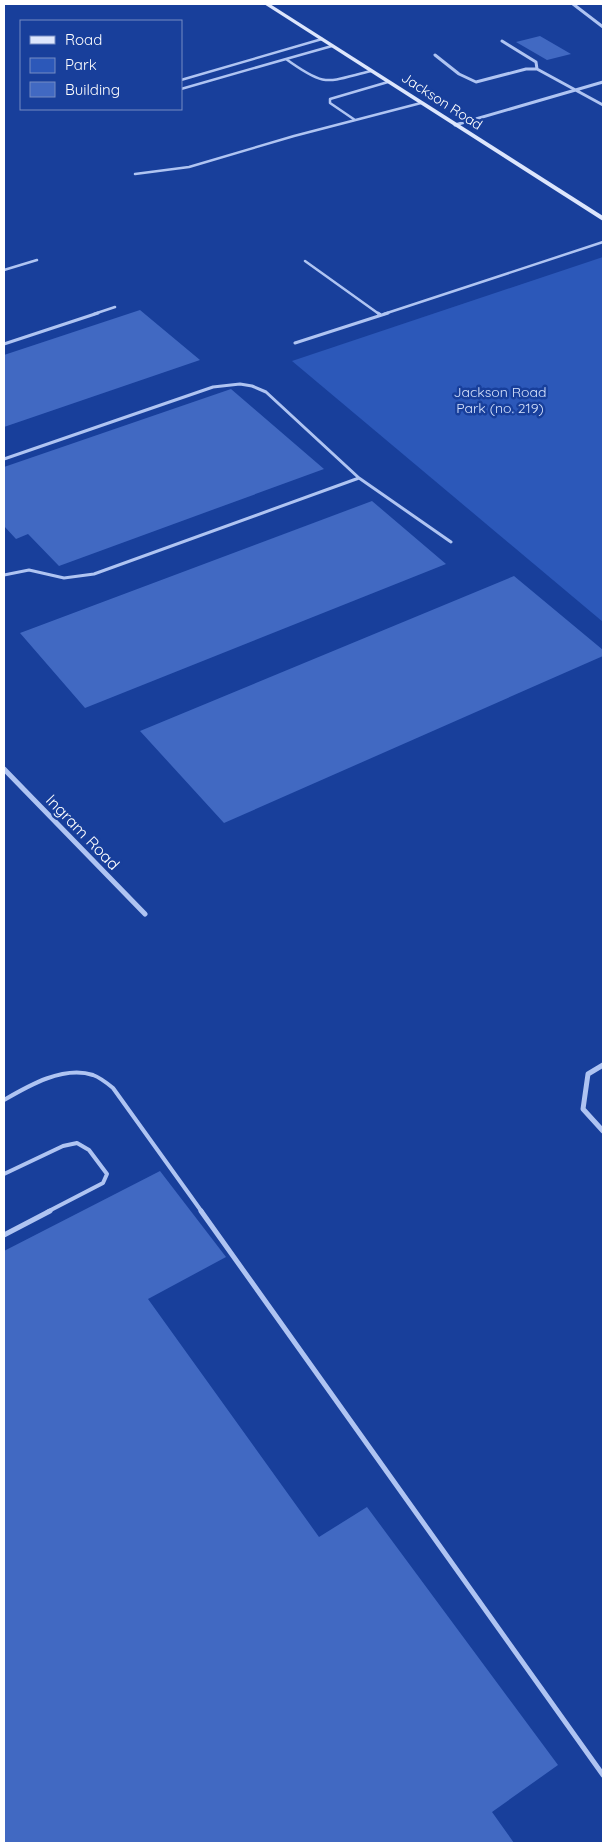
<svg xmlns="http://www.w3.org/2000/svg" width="607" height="1847" font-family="Quicksand,sans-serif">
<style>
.green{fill:#2c58b9}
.building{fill:#4169c2}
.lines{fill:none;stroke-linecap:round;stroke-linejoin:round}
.lane-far3{stroke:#afc4f2;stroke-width:2.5}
.lane-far2{stroke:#afc4f2;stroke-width:3}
.lane-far1{stroke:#afc4f2;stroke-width:4}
.lane{stroke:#afc4f2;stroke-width:5}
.street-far1{stroke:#afc4f2;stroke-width:3}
.street{stroke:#afc4f2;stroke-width:5}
.secondary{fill:#dde6fc;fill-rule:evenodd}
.labels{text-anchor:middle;stroke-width:5;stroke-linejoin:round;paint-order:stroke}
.far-street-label{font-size:14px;fill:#fff;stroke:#183f9b}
.far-park-label{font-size:14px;fill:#d6e2fc;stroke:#183f9b}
.street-label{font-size:16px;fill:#fff;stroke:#183f9b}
</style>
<rect width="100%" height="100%" fill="#183f9b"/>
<path class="green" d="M603 257V622L292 361Z"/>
<path class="building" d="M540 36 571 54 547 60 516 42Z
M140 310 200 360 4 427V355Z
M231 389 324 469 59 566 28 534 16 539 4 526V467Z
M372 501 446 564 85 708 20 633Z
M514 576 603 650V656L224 823 140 731Z
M160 1171 226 1257 148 1299 319 1537 367 1507 558 1765 492 1812 514 1843H4V1251Z"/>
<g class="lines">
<path class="lane-far3" d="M332 46 286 59C326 88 326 82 371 71
M181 80 322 39
M181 89 286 59
M355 120 330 103V99L388 82
M135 174 189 167 294 136 421 103
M305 261 379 314
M4 270 37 260
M94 314 115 307
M384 314 603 242"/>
<path class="lane-far2" d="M378 313 381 315
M295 343 388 313
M4 344 98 313
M4 459 213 387 240 384 252 386 266 392 359 478 451 542
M4 575 29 570 64 578 94 574 359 478"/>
<path class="lane-far1" d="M4 1100C28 1086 64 1065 93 1075 101 1078 107 1083 113 1088L202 1212
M4 1174 63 1146 77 1143 89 1150 107 1174 103 1183 47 1212"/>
<path class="lane" d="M201 1211 603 1775
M4 1235 50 1211"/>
<path class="street-far1" d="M573 4 603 27
M502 41 536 62 537 69 603 105
M435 55 459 74 476 82 526 69H537
M455 125 603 82"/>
<path class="street" d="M4 769 145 914
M603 1065 588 1074 583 1109 603 1131"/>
<path class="secondary" d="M264 4H270L603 216V221Z"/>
</g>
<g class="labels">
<g class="far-street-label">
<text transform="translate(442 101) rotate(33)" y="5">Jackson Road</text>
</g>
<g class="far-park-label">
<text x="500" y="397">Jackson Road<tspan x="500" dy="16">Park (no. 219)</tspan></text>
</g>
<g class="street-label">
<text transform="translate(83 832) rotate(46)" y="6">Ingram Road</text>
</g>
</g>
<rect width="607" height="1847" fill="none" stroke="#ffffff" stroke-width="10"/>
<rect x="20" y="20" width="162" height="90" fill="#183f9b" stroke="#748cc3"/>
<rect x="30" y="36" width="25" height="8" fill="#dde6fc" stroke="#748cc3"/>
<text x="65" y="45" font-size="15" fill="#ffffff">Road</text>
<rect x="30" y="58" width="25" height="15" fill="#2c58b9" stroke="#748cc3"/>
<text x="65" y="70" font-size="15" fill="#ffffff">Park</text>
<rect x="30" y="82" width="25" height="15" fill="#4169c2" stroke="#748cc3"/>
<text x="65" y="95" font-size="15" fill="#ffffff">Building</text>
</svg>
